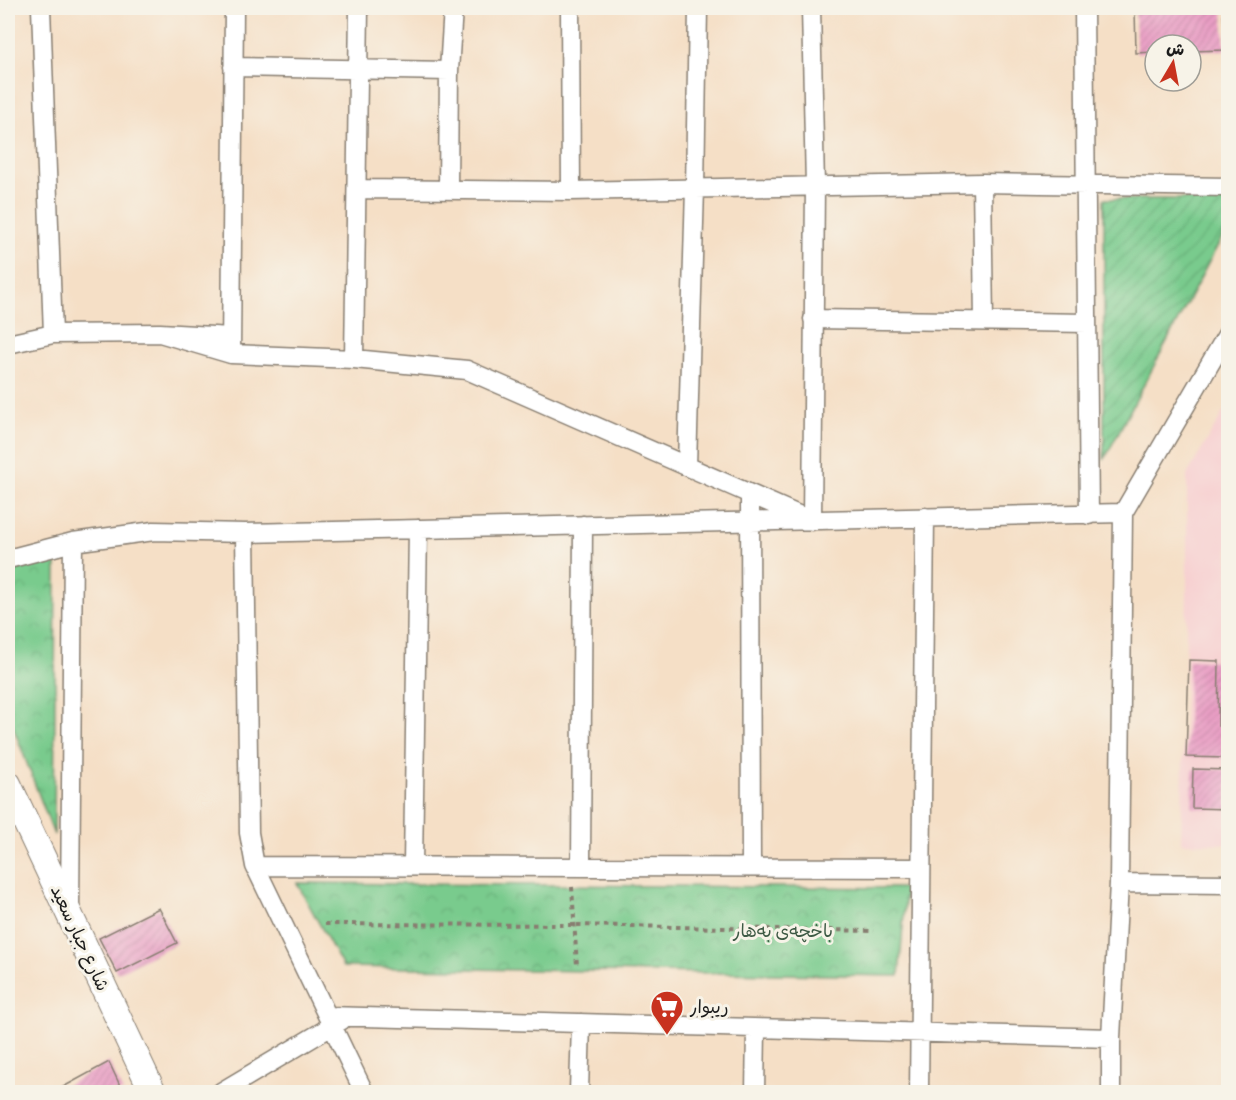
<svg xmlns="http://www.w3.org/2000/svg" width="1236" height="1100" font-family="Pangolin,'Playpen Sans Arabic',sans-serif">
<style>
.built{fill:#f7cfd0}
.park{fill:url(#park-crowns);stroke:#4a7454;stroke-width:1.5}
.garden{fill:url(#garden-furrows);stroke:#4a7454;stroke-width:1.5}
.building{fill:url(#building-hatch)}
.lines{fill:none;stroke-linecap:round;stroke-linejoin:round}
.street-casing{stroke:#887e71;stroke-width:21}
.secondary-casing{stroke:#887e71;stroke-width:28}
.path{stroke:#887e71;stroke-width:4;stroke-dasharray:4.5 4.5;stroke-linecap:butt}
.street{stroke:#fff;stroke-width:18}
.secondary{stroke:#fff;stroke-width:26}
.labels{text-anchor:middle;stroke-width:6;stroke-linejoin:round;paint-order:stroke}
.park-label{font-size:18px;fill:#3d5944;stroke:#f7f3e8}
.street-label{font-size:18px;fill:#1c1c1c;stroke:#f7f3e8}
.poi-label{font-size:18px;fill:#1c1c1c;stroke:#f7f3e8;text-anchor:start}
</style>
<defs>
<pattern id="park-crowns" width="20" height="18" patternUnits="userSpaceOnUse" patternTransform="scale(1.5)"><rect width="20" height="18" fill="#79cb8d"/><path d="M2 6a3 3 0 1 1 6 0M12 15a3 3 0 1 1 6 0" fill="none" stroke="#68ae79"/></pattern>
<pattern id="garden-furrows" width="10" height="10" patternUnits="userSpaceOnUse" patternTransform="scale(1.5)"><rect width="10" height="10" fill="#79cb8d"/><path d="M-1 1l2-2M0 10L10 0M9 11l2-2" fill="none" stroke="#68ae79"/></pattern>
<pattern id="building-hatch" width="6" height="6" patternUnits="userSpaceOnUse" patternTransform="scale(1.5)"><rect width="6" height="6" fill="#e99dc4"/><path d="M-1 1l2-2M0 6l6-6M5 7l2-2" fill="none" stroke="#c787a8"/></pattern>
</defs>
<rect width="100%" height="100%" fill="#f7f3e8"/>
<filter id="ink" filterUnits="userSpaceOnUse"><feTurbulence type="fractalNoise" baseFrequency=".0167" numOctaves="2"/><feDisplacementMap in="SourceGraphic" scale="12" xChannelSelector="R" yChannelSelector="G"/><feConvolveMatrix kernelMatrix="1 2 1 2 8 2 1 2 1" color-interpolation-filters="sRGB"/></filter>
<filter id="wash" filterUnits="userSpaceOnUse"><feTurbulence type="fractalNoise" baseFrequency=".008" numOctaves="4" result="noise"/><feDisplacementMap in="SourceGraphic" scale="24" xChannelSelector="R" yChannelSelector="G"/><feGaussianBlur stdDeviation="1.35" result="paint"/><feColorMatrix in="noise" values="0 0 0 0 0 0 0 0 0 0 0 0 0 0 0 0 0 1.4 0 .05"/><feComposite in="paint" operator="in"/></filter>
<g filter="url(#wash)">
<rect width="100%" height="100%" fill="#f5dfc6"/>
<path class="built" d="M1228 404V844L1181 843 1187 596V475Z"/>
<path class="park" d="M56 561 54 835 8 713V571Z
M297 883 906 888 899 976 343 967Z"/>
<path class="garden" d="M1104 199H1228V226L1104 460Z"/>
<g id="blocks">
<path class="building" d="M1135 8H1223L1225 50 1191 51V45H1155V52L1136 53Z
M1189 660 1219 661 1218 726H1228V758L1186 757Z
M1193 769 1228 770V809L1192 808Z
M159 908 177 943 117 973 99 938Z
M109 1062 123 1092H54Z"/>
</g>
</g>
<g filter="url(#ink)">
<use href="#blocks" fill-opacity="0" stroke="#887e71" stroke-width="1.5"/>
<g class="lines">
<g class="street-casing">
<path id="street" d="M41 8 53 334
M570 8 571 191
M1084 8 1089 515
M233 67 449 71
M982 183 984 321
M357 189 571 191 982 183 1228 187
M448 190 449 71 453 8
M813 319 1087 323
M160 333 231 354 354 359 467 370 812 521 815 186 811 8
M8 344 53 334 160 333 231 337
M231 354 234 8
M354 359 359 8
M687 466 695 188 698 8
M750 494 751 866
M245 533 249 833 255 866 364 1092
M8 559 73 542 154 531 245 533 1123 513
M413 865 418 529
M255 866 921 868
M581 866 583 525
M1119 883 1228 884
M70 912 73 542
M328 1016 1111 1038
M221 1092 342 1020
M579 1092 581 1023
M755 1092 756 1029
M919 1092 925 517
M1111 1092V1038L1119 883 1123 513 1228 333"/>
</g>
<g class="secondary-casing">
<path id="secondary" d="M8 784 153 1092"/>
</g>
<path class="path" d="M572 887 577 966
M325 924 576 925 874 931"/>
<use href="#street" class="street"/>
<use href="#secondary" class="secondary"/>
</g>
</g>
<defs>
<g id="supermarket-pin" transform="scale(1.725)"><path d="M0 17L-7.5 6A9.5 9.5 0 1 1 7.5 6Z" fill="#c8321e" stroke="#f7f3e8"/><path d="M-6-5.5h2.5l.6 2H6L4.5 2H-2.5L-4.4-4H-6ZM-1.5 3.2a1.3 1.3 0 1 0 .1 0ZM3 3.2a1.3 1.3 0 1 0 .1 0Z" fill="#fff"/></g>
</defs>
<g fill-rule="evenodd">
<use href="#supermarket-pin" x="667" y="1007"/>
</g>
<g class="labels">
<g class="park-label">
<text x="783" y="937">باخچەی بەهار</text>
</g>
<g class="street-label">
<text transform="translate(80 938) rotate(65)" y="6">شارع جبار سعيد</text>
</g>
<g class="poi-label">
<text x="690" y="1013">ريبوار</text>
</g>
</g>
<rect width="1236" height="1100" fill="none" stroke="#f7f3e8" stroke-width="30"/>
<g transform="translate(1173 63) rotate(10)"><circle r="28" fill="#f7f3e8" stroke="#9f9d96" stroke-width="1.5"/>
<path d="M0-4.5L10 22L0 15L-10 22Z" fill="#c8321e"/>
<text y="-9" font-size="16" font-weight="bold" text-anchor="middle" fill="#1c1c1c">ش</text>
</g>
</svg>
